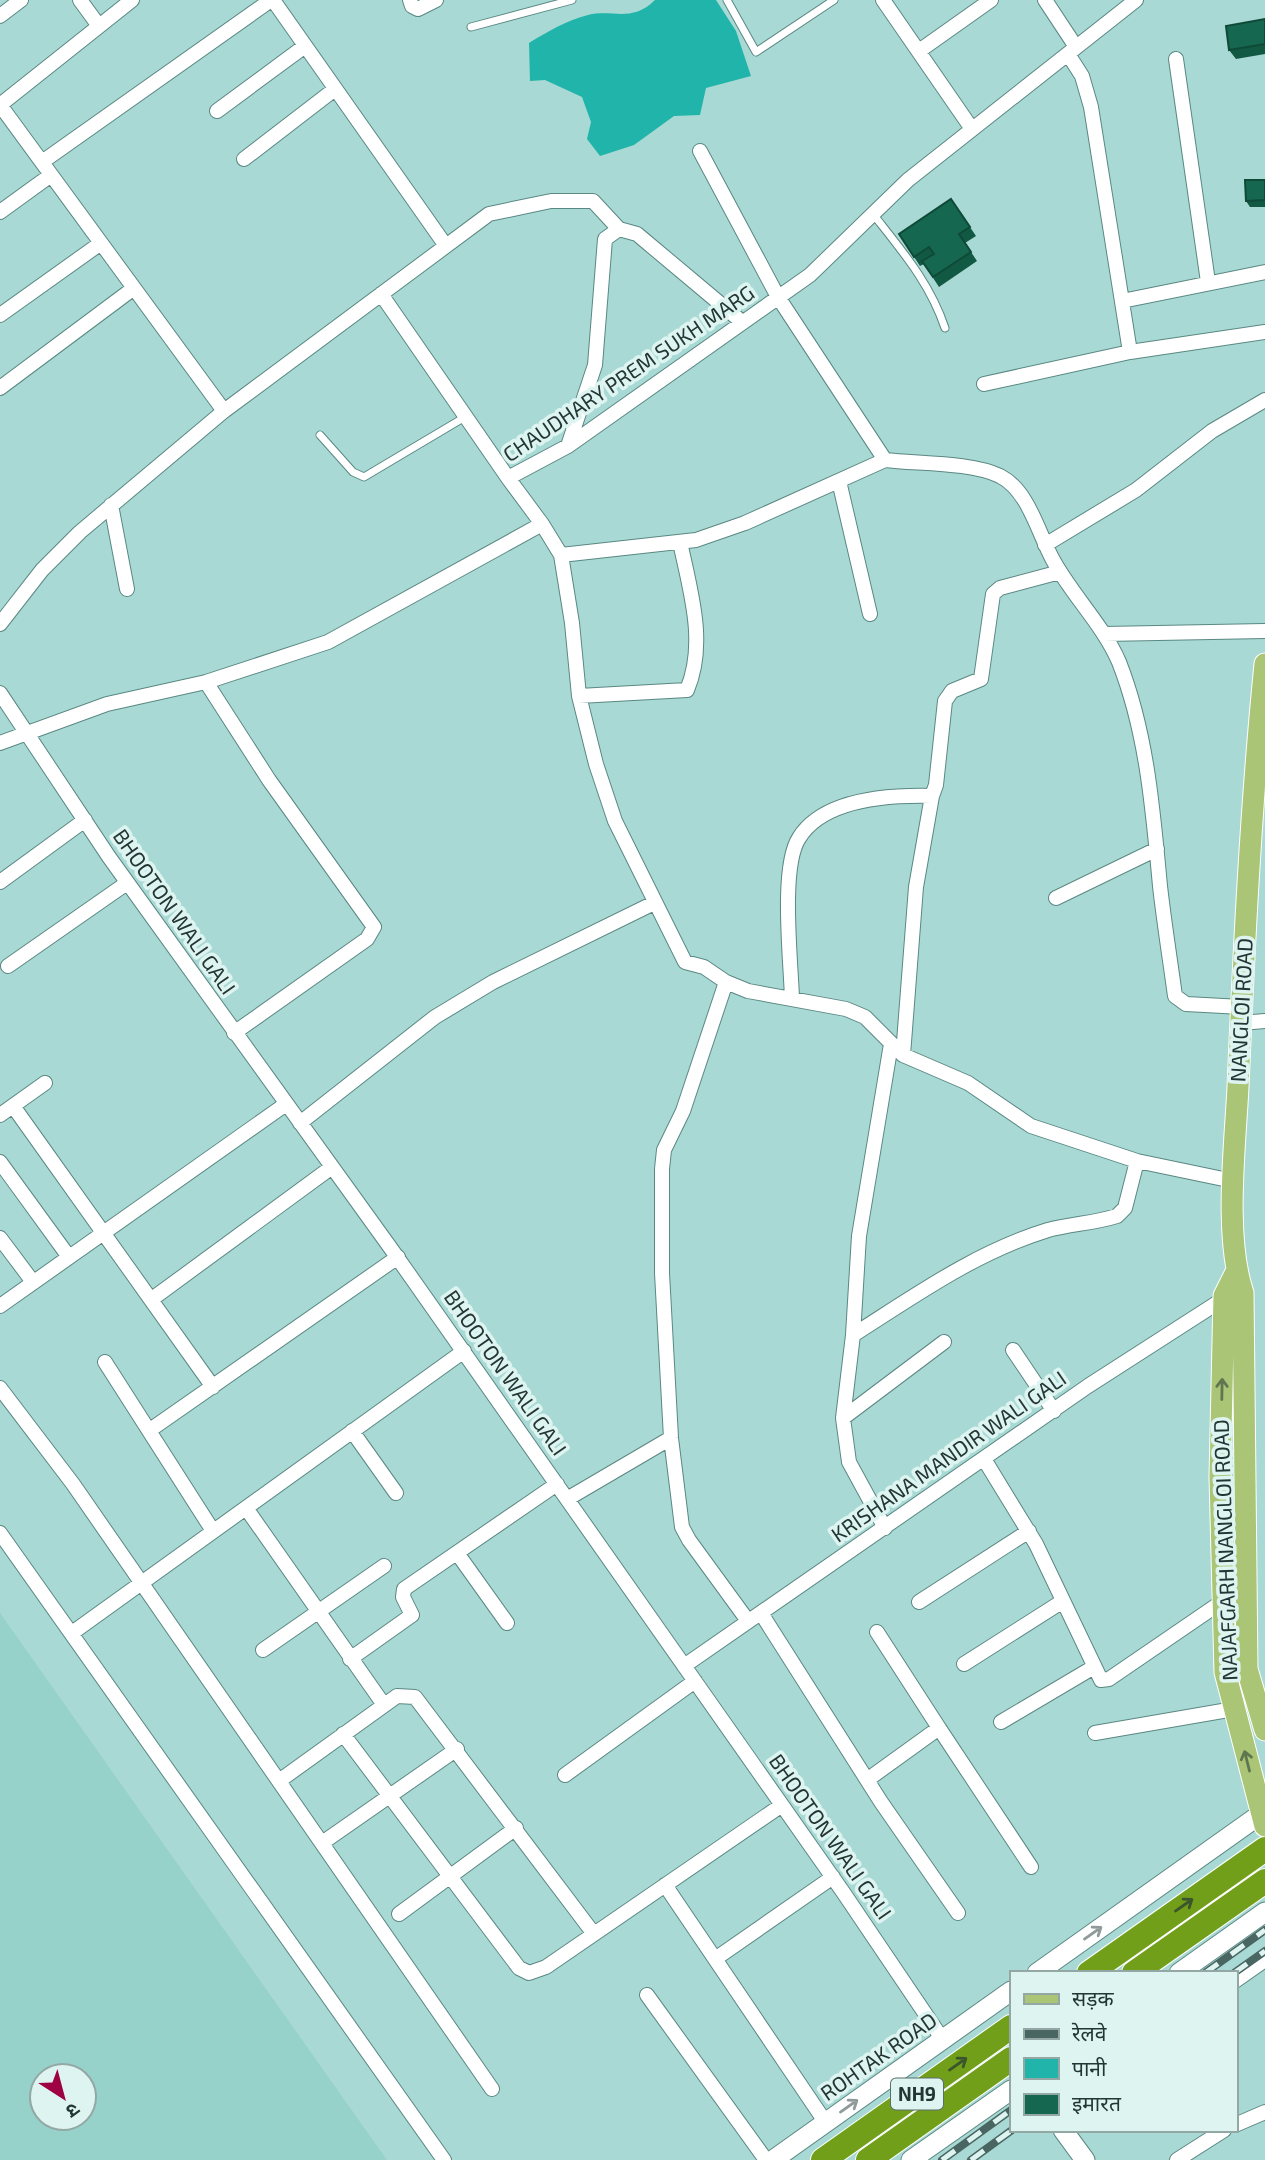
<svg xmlns="http://www.w3.org/2000/svg" width="1265" height="2160" font-family="'Exo 2','Noto Sans Devanagari',sans-serif">
<style>
.built{fill:#96d1ca;fill-rule:evenodd}
.water{fill:#21b4aa}
.lines{fill:none;stroke-linecap:round;stroke-linejoin:round}
.lane-casing{stroke:#5a8883;stroke-width:9}
.street-casing{stroke:#5a8883;stroke-width:16}
.secondary-casing{stroke:#5a8883;stroke-width:21}
.primary-casing{stroke:#fff;stroke-width:23}
.highway-casing{stroke:#fff;stroke-width:26}
.lane{stroke:#fff;stroke-width:7}
.street{stroke:#fff;stroke-width:14}
.secondary{stroke:#fff;stroke-width:19}
.primary{stroke:#aac575;stroke-width:21}
.highway{stroke:#729f19;stroke-width:24}
.rail-casing{stroke:#4a6663;stroke-width:8}
.rail{stroke:#ddf4f1;stroke-width:5;stroke-dasharray:16;stroke-linecap:butt}
.wall{fill:#125944}
.building{fill:#15684f;stroke:#0f4937;stroke-width:2}
.oneway{stroke:#607651}
.oneway2{stroke:#3b562c}
.oneway3{stroke:#919a9a}
.labels{text-anchor:middle;stroke-width:7;stroke-linejoin:round;paint-order:stroke}
.shield{fill:#ddf4f1;stroke:#5b6f6d;stroke-width:2}
.shield-label{font-size:19px;font-weight:bold;fill:#233634}
.street-label{font-size:21px;fill:#233634;stroke:#ddf4f1}
</style>
<rect width="100%" height="100%" fill="#a9d9d4"/>
<path class="built" d="M0 1613 387 2160H0ZM42 2076H84V2118H42Z"/>
<path class="water" d="M655 0H716L736 31 751 76 706 88 700 115 674 116 634 145 600 156 587 139 591 122 582 97 545 80 530 81 529 43C547 32 567 20 588 15 613 9 632 23 655 0Z"/>
<g class="lines">
<g class="lane-casing">
<path id="lane" d="M727 0 756 52 834 0
M471 27 572 0
M873 214C902 251 930 283 945 328
M320 435 353 472 364 477 465 417"/>
</g>
<g class="street-casing">
<path id="street" d="M80 0 99 26
M273 0 446 246
M410 0 412 6 418 9 436 0
M883 0 972 129
M1045 0 1076 47
M0 16 21 0
M919 51 991 0
M1068 54 1082 76 1091 107 1130 352
M1176 59 1208 282
M0 105 224 411
M0 105 132 0
M217 111 305 46
M700 151 778 297 885 460C918 464 971 462 1000 476 1029 491 1038 533 1053 560 1072 595 1103 625 1119 662 1147 733 1153 811 1160 886 1164 922 1170 959 1175 996L1186 1004 1242 1007
M244 159 335 89
M42 162 271 0
M0 212 51 175
M381 294 508 478
M1122 301 1265 272
M0 315 101 243
M984 384 1130 352 1265 332
M0 388 134 288
M568 446 595 365 605 239 619 229 637 234 742 322
M839 481 870 614
M111 505 127 589
M542 524 561 555 572 623 579 696 596 764 615 821 685 962 704 967 726 982 748 991 846 1009 865 1017 903 1055 968 1083 1031 1126 1137 1161 1233 1181
M1045 545 1136 490 1212 431 1265 400
M561 555 696 540 745 523 885 460
M0 624 42 570 80 532 224 411 489 214 551 201H593L619 229
M1104 634 1265 631
M206 682 269 780 374 927 367 939 234 1033
M0 693 109 857 392 1250 843 1892 943 2040
M579 696 687 690C707 643 690 590 680 542
M0 743 107 704 206 682 328 642 542 524 508 478 568 446 810 275 908 180 1136 0
M932 796 936 785 945 701 952 691 981 679 993 594 1000 588 1060 572
M0 882 85 820
M1056 898 1157 849
M8 966 127 883
M726 982 683 1111 664 1150 662 1169V1273L671 1438 682 1527 689 1540 748 1621
M792 999C791 962 780 867 799 838 824 798 890 795 932 796L916 887 903 1055
M1241 1023 1265 1021
M13 1106 213 1387
M0 1115 45 1083
M300 1123 435 1017 493 982 654 903
M0 1162 69 1257
M0 1238 33 1282
M152 1299 332 1167
M0 1306 286 1104
M853 1335C916 1295 976 1252 1048 1230 1071 1224 1095 1223 1117 1216L1125 1208 1137 1161
M1013 1350 1054 1411
M105 1362 213 1531
M0 1388 73 1484 492 2089
M843 1418 944 1342
M150 1430 398 1257
M352 1431 396 1493
M984 1459 1036 1544 1101 1680 1109 1679 1223 1601
M567 1499 671 1438
M246 1508 384 1705
M885 1528 849 1462 843 1418 853 1335 859 1236 891 1044
M0 1533 444 2160
M457 1553 507 1623
M919 1602 1029 1531
M761 1613 881 1802 958 1913
M877 1632 939 1728
M72 1633 464 1351
M263 1650 384 1566
M350 1659 412 1615 403 1597 404 1589 557 1484
M964 1664 1063 1601
M684 1666 1088 1386 1228 1296
M1001 1722 1094 1667
M1095 1733 1234 1709
M343 1734 519 1968 529 1973 546 1967 782 1805
M565 1775 695 1681
M867 1780 939 1728 1031 1867
M279 1781 397 1696 415 1697 594 1934
M322 1843 457 1749
M665 1885 826 2123
M399 1914 516 1828
M715 1959 833 1877
M1235 1981 1265 1960
M647 1995 766 2160
M1235 2125 1265 2112
M1177 2160 1224 2130"/>
</g>
<g class="secondary-casing">
<path id="secondary" d="M1037 1973 1265 1811
M1179 1973 1265 1912
M1063 2130 1085 2160
M773 2160 1011 1991
M911 2160 1011 2090"/>
</g>
<g class="primary-casing">
<path id="primary" d="M1265 664C1251 804 1244 946 1238 1087 1235 1147 1224 1236 1243 1293L1247 1669 1265 1730
M1236 1272 1224 1296 1220 1477 1225 1672 1265 1826"/>
</g>
<g class="highway-casing">
<path id="highway" d="M1089 1973 1265 1849
M1134 1973 1265 1881
M823 2160 1011 2027
M868 2160 1011 2059"/>
</g>
<use href="#lane" class="lane"/>
<use href="#street" class="street"/>
<use href="#secondary" class="secondary"/>
<use href="#primary" class="primary"/>
<use href="#highway" class="highway"/>
<g class="rail-casing">
<path id="rail" d="M1205 1973 1265 1930
M1234 1973 1265 1951
M942 2160 1011 2110
M971 2160 1012 2130"/>
</g>
<use href="#rail" class="rail"/>
</g>
<path class="wall" d="M1265 19V54L1236 59 1229 50Z
M1265 180V207H1250L1246 201Z
M951 199 976 236 965 243 977 261 939 287 924 264 920 266 899 234Z"/>
<path class="building" d="M1265 19V44L1229 50 1226 26Z
M1245 180H1265V200L1246 201Z
M951 199 970 227 959 234 971 252 933 277 922 261 934 254 929 247 914 257 899 234Z"/>
<defs><path id="oneway-shaft" d="M-6 0H5M1.5-3L5.5 0L1.5 3" fill="none" stroke-width="1.6" stroke-linecap="round" stroke-linejoin="round" transform="scale(1.75)"/></defs>
<g class="oneway">
<use href="#oneway-shaft" transform="translate(1222 1389) rotate(-89)"/>
<use href="#oneway-shaft" transform="translate(1247 1761) rotate(-104)"/>
</g>
<g class="oneway2">
<use href="#oneway-shaft" transform="translate(1184 1905) rotate(-35)"/>
<use href="#oneway-shaft" transform="translate(958 2064) rotate(-35)"/>
</g>
<g class="oneway3">
<use href="#oneway-shaft" transform="translate(1093 1933) rotate(-35)"/>
<use href="#oneway-shaft" transform="translate(849 2106) rotate(-35)"/>
</g>
<g class="labels">
<rect class="shield" x="891" y="2078.5" width="52" height="31" rx="5"/>
<g class="shield-label">
<text x="917" y="2101">NH9</text>
</g>
<g class="street-label">
<text transform="translate(629 374) rotate(-34)" y="7">CHAUDHARY PREM SUKH MARG</text>
<text transform="translate(174 912) rotate(55)" y="7">BHOOTON WALI GALI</text>
<text transform="translate(1242 1010) rotate(-87)" y="7">NANGLOI ROAD</text>
<text transform="translate(505 1373) rotate(55)" y="7">BHOOTON WALI GALI</text>
<text transform="translate(949 1457) rotate(-35)" y="7">KRISHANA MANDIR WALI GALI</text>
<text transform="translate(1226 1550) rotate(-92)" y="7">NAJAFGARH NANGLOI ROAD</text>
<text transform="translate(830 1837) rotate(55)" y="7">BHOOTON WALI GALI</text>
<text transform="translate(879 2057) rotate(-35)" y="7">ROHTAK ROAD</text>
</g>
</g>
<rect x="1010" y="1971" width="228" height="161" fill="#ddf4f1" stroke="#93a8a5" stroke-width="2"/>
<rect x="1024" y="1994" width="35" height="10" fill="#aac575" stroke="#93a8a5" stroke-width="2"/>
<text x="1072" y="2006" font-size="21" fill="#233634">सड़क</text>
<rect x="1024" y="2029" width="35" height="10" fill="#4a6663" stroke="#93a8a5" stroke-width="2"/>
<text x="1072" y="2041" font-size="21" fill="#233634">रेलवे</text>
<rect x="1024" y="2058" width="35" height="21" fill="#21b4aa" stroke="#93a8a5" stroke-width="2"/>
<text x="1072" y="2076" font-size="21" fill="#233634">पानी</text>
<rect x="1024" y="2094" width="35" height="21" fill="#15684f" stroke="#93a8a5" stroke-width="2"/>
<text x="1072" y="2111" font-size="21" fill="#233634">इमारत</text>
<g transform="translate(63 2097) rotate(144)"><circle r="33" fill="#ddf4f1" stroke="#93a8a5" stroke-width="2"/>
<path d="M0-5L12 26L0 18L-12 26Z" fill="#9f0243"/>
<text y="-10" font-size="19" font-weight="bold" text-anchor="middle" fill="#233634">उ</text>
</g>
</svg>
